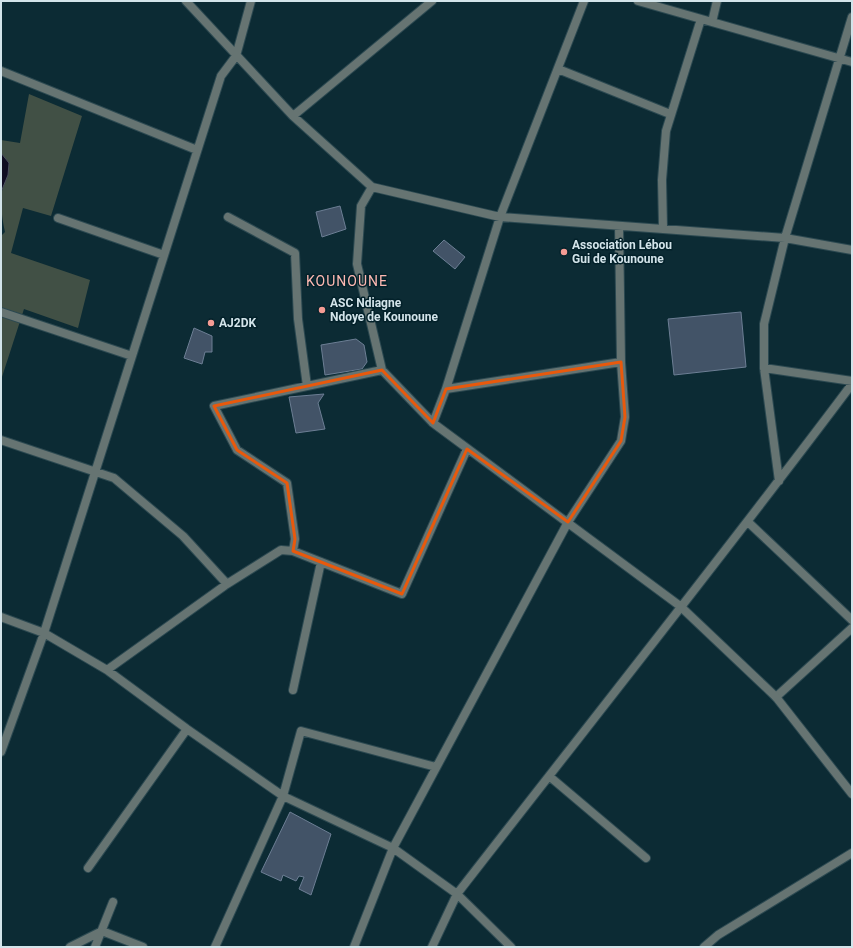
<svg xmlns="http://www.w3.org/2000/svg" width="853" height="948" font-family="Roboto,sans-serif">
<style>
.green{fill:#415045}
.water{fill:#0f0d21;stroke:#4a4e5d}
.building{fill:#425367;stroke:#6c7e94}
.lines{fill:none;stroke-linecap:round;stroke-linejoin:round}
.minor-casing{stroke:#2c4951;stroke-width:10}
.tertiary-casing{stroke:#2c4951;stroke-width:10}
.minor{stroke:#667472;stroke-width:8}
.tertiary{stroke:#667472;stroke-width:8}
.marked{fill:none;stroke:#e8590c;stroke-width:3;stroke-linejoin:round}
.poi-dot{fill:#f59c94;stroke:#03212a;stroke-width:1.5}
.labels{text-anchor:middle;stroke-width:3;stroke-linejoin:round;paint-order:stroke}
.poi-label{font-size:12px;font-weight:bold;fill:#d3e4ea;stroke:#03212a;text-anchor:start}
.quarter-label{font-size:14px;letter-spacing:1px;fill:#fdb9b2;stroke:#03212a}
</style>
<rect width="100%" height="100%" fill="#0c2b34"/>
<path class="green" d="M29 94 82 116 51 216 23 208 11 253 90 280 78 328 24 309 1 380V236L5 232C2 219 0 203 2 191 5 181 8 174 9 163L1 153V140L20 143Z"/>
<path class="water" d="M1 153 9 163 8 175 1 192Z"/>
<path class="building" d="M340 206 346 229 322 237 316 212Z
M444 240 465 257 455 269 433 251Z
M741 312 746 367 674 375 668 319Z
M194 328 212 336V352H205L202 364 184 358Z
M356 339 364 345 367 362 362 369 325 375 321 345Z
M324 394 318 403 325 429 296 433 289 397Z
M290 812 331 834 311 895 299 889 304 877 299 876 296 881 283 875 281 881 261 872Z"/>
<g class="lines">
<g class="minor-casing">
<path id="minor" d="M186 1 293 116 372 187 500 217 785 238 852 250
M638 1 852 62
M712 22 717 1
M558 69 670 114
M1 71 197 150
M293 116 432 1
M372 187 361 206 357 264 382 370 433 423 680 606
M228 217 295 253 298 319 307 386
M58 218 164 255
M663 227 662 180 666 131 701 19
M1 312 132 356
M764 368 852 381
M446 389 621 362
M433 423 446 389 500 217 584 1
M1 440 114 478 183 536 227 584
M779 481 764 368V324L785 238 852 17
M748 522 852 620
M293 551 295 539 287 483 237 450 214 406 382 370
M1 617 44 633 107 670 187 729 283 796 393 848 457 894 511 947
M107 670 227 584 281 550 293 551 402 594 467 449
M293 690 321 562
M776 697 852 628
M1 752 44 633 221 76 236 56 251 1
M549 776 646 858
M88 868 187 729
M70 947 102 931 143 947
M95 947 113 902
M215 947 283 796 301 731 436 767
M354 947 393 848 568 522 621 441 625 417 621 362 619 226
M432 947 457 894C589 724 723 556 852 384
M704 947 718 935 852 853"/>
</g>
<g class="tertiary-casing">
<path id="tertiary" d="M680 606 776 697 852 794"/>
</g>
<use href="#minor" class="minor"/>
<use href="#tertiary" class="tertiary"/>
</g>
<path class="marked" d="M621 362 625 417 621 441 568 522 467 449 402 594 293 551 295 539 287 483 237 450 214 406 382 370 433 423 446 389Z"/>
<g class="poi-dot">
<circle cx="564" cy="252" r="4"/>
<circle cx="322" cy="310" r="4"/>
<circle cx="211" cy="323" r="4"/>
</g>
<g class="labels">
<g class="poi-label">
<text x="572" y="249">Association Lébou<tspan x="572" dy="14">Gui de Kounoune</tspan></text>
<text x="330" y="307">ASC Ndiagne<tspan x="330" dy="14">Ndoye de Kounoune</tspan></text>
<text x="219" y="327">AJ2DK</text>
</g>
<g class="quarter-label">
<text x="347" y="286">KOUNOUNE</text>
</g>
</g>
<rect width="853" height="948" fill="none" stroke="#d3e4ea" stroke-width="4"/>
</svg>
